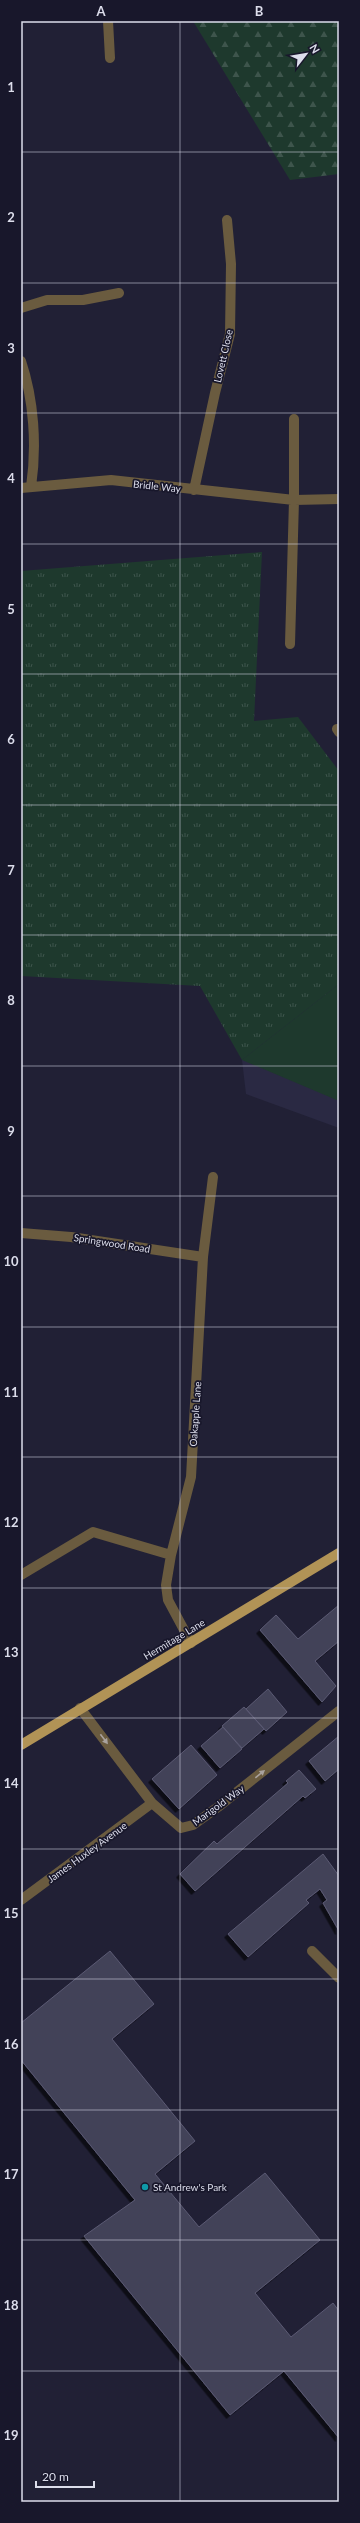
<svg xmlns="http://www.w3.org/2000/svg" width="360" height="2523" font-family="Lato,sans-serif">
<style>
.built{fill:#2a2943}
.green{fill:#1e392d}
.forest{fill:url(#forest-firs)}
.park{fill:url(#park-tufts)}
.building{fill:#424259;stroke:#5b5a73;filter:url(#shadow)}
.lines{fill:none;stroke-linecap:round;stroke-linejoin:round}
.minor{stroke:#6a5b3f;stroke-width:10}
.major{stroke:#b19356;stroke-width:10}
.oneway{fill:#a9a29e}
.grid{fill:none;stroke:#dcddeb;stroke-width:1;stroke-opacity:0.55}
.culture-dot{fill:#0f9aa8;stroke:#18172b;stroke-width:1.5}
.labels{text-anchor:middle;stroke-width:3.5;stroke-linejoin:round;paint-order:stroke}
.street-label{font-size:10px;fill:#dcddeb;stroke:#18172b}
.poi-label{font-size:10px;fill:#dcddeb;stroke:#18172b;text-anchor:start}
.neatline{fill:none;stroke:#dcddeb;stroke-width:1.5}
.grid-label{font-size:13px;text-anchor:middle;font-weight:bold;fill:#dcddeb}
</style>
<defs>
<pattern id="forest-firs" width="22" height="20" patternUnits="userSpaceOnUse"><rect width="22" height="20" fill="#1e392d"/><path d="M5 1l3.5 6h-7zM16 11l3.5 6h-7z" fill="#3e554c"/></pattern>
<pattern id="park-tufts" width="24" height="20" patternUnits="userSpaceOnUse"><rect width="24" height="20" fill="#1e392d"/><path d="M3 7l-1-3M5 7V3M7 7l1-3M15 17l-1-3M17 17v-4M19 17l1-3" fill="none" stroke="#3e554c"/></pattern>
<filter id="shadow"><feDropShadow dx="-3.5" dy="3.5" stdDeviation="0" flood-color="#0009"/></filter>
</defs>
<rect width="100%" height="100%" fill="#212035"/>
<path class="built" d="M339 984V1128L246 1094 242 1060Z"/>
<path class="green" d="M339 984V1101L242 1060Z"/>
<path class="forest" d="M193 21H339V174L290 180Z"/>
<path class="park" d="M262 552 254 721 298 717 339 771V984L242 1060 200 986 21 976V571Z"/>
<path class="building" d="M339 1605V1641L315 1661 336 1686 322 1702 260 1630 276 1615 298 1639Z
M268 1689 287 1712 266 1731 246 1709Z
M244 1707 264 1729 242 1748 222 1726Z
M223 1727 242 1749 220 1768 201 1746Z
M339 1736V1769L325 1781 309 1761Z
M191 1745 217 1775 179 1809 152 1779Z
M299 1770 316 1789 305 1798 303 1796 195 1891 180 1874 214 1841 217 1844 288 1783 286 1781Z
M323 1854 339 1876V1931L323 1903 327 1900 320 1889 306 1900 309 1903 248 1957 228 1934Z
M110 1951 154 2004 112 2039 195 2141 155 2174 199 2227 265 2173 320 2240 255 2293 291 2337 333 2303 339 2311V2438L284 2371 230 2415 84 2236 135 2200 21 2060V2023Z"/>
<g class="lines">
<path class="minor" d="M108 21 110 58
M21 308 47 300H83L119 293
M21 361C34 400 37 446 31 487
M21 488 111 480 294 500V419
M194 490 215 393 230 334 231 264 227 220
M290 644 294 500 339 499
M337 729 339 732
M21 1233 71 1237 203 1257
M21 1575 93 1532 171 1555
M191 1643 168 1600 166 1585 171 1555 191 1477 203 1257 213 1177
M80 1708 152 1803 181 1828 193 1825 218 1807 339 1711
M21 1900 152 1803
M312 1951 339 1978"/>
<path class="major" d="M21 1745 339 1553"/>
</g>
<defs><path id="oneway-solid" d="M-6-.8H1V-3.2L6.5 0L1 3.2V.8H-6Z"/></defs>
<g class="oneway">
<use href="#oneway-solid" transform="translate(104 1739) rotate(53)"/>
<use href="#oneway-solid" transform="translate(260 1774) rotate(-39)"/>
</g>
<path class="grid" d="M180 21V2502M21 152H339M21 283H339M21 413H339M21 544H339M21 674H339M21 805H339M21 935H339M21 1066H339M21 1196H339M21 1327H339M21 1457H339M21 1588H339M21 1718H339M21 1849H339M21 1979H339M21 2110H339M21 2240H339M21 2371H339"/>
<circle class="culture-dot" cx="145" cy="2187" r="4"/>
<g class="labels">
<g class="street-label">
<text transform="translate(223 356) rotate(-77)" y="4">Lovett Close</text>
<text transform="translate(157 486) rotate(6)" y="4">Bridle Way</text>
<text transform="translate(112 1243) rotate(9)" y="4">Springwood Road</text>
<text transform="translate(195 1414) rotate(-86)" y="4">Oakapple Lane</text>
<text transform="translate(174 1639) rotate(-31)" y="4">Hermitage Lane</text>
<text transform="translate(218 1805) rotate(-36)" y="4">Marigold Way</text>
<text transform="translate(87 1852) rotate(-36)" y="4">James Huxley Avenue</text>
</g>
<g class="poi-label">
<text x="153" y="2191">St Andrew's Park</text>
</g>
</g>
<rect width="360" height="2523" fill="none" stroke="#18172b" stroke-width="44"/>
<g transform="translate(306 54) rotate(59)" stroke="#18172b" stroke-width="3" paint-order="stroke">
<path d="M0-3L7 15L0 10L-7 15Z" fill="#dcddeb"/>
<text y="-6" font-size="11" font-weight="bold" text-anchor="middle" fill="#dcddeb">N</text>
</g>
<path d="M36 2481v6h58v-6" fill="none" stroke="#dcddeb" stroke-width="2"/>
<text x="42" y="2481" font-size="12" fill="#dcddeb" stroke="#18172b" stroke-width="3" paint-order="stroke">20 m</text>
<rect x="22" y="22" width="316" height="2479" class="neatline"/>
<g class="grid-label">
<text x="101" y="16">A</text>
<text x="259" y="16">B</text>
<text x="11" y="92">1</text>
<text x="11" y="222">2</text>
<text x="11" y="353">3</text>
<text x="11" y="483">4</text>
<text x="11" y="614">5</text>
<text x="11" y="744">6</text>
<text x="11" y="875">7</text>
<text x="11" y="1005">8</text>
<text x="11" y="1136">9</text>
<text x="11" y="1266">10</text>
<text x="11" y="1397">11</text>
<text x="11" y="1527">12</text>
<text x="11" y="1657">13</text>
<text x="11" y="1788">14</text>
<text x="11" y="1918">15</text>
<text x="11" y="2049">16</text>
<text x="11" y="2179">17</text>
<text x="11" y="2310">18</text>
<text x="11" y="2440">19</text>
</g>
</svg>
